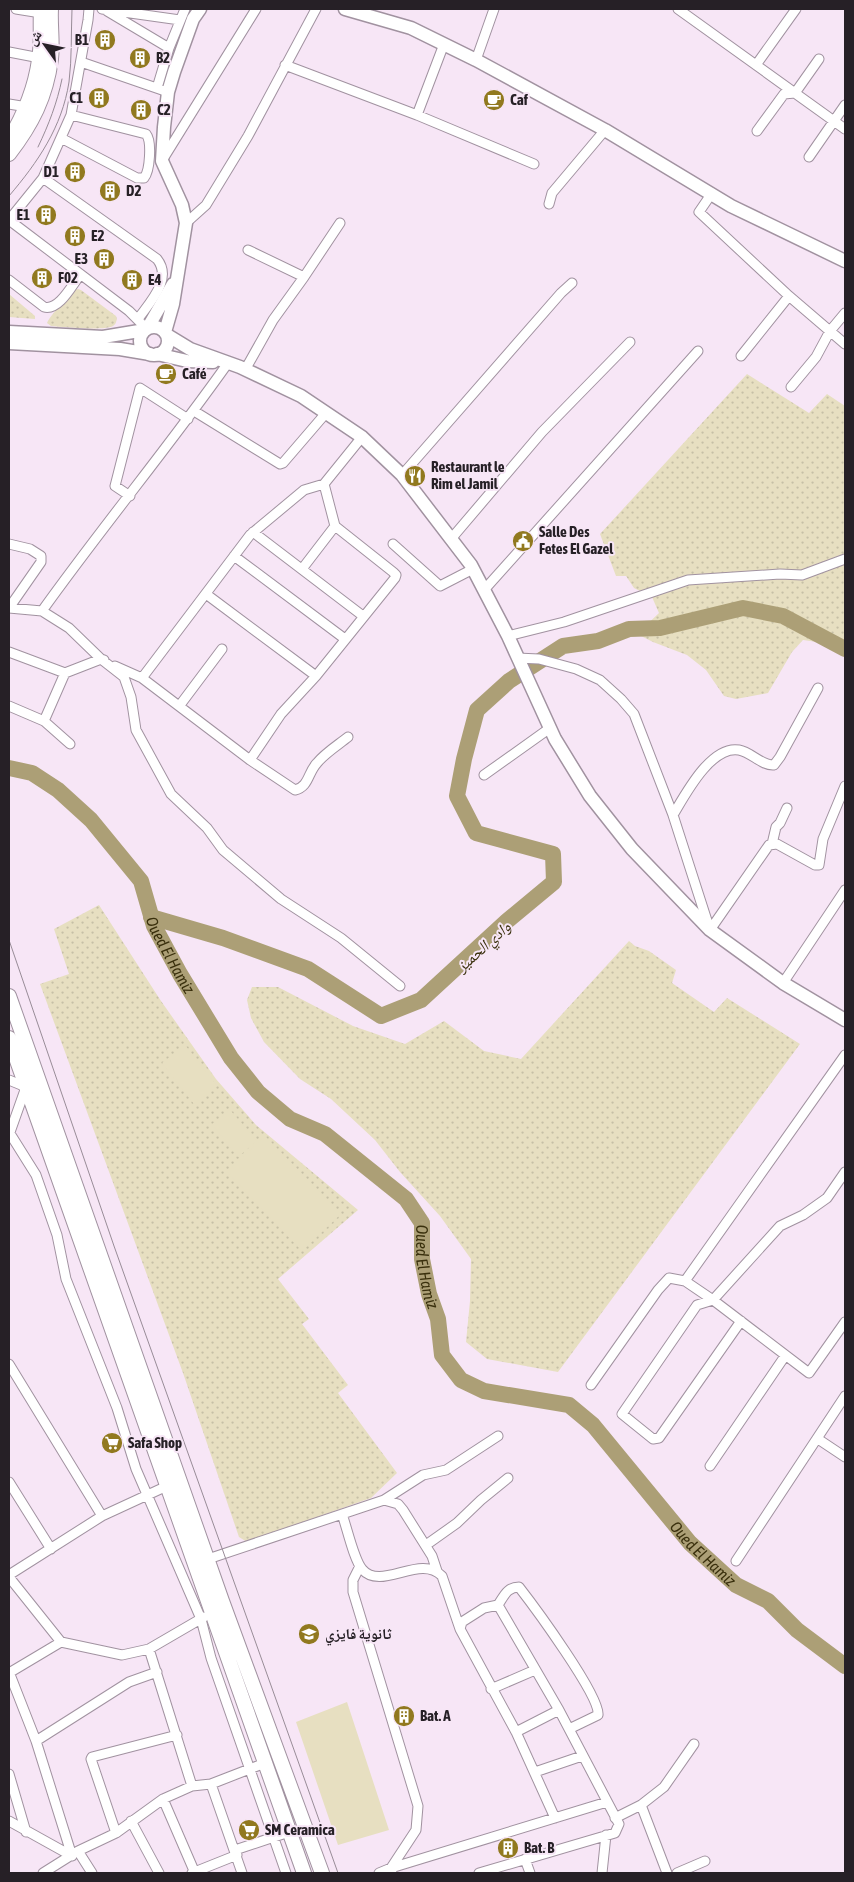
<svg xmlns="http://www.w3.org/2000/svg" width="854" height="1882" font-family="'Asap Condensed','Noto Naskh Arabic',sans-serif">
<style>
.grass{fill:url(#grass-dots)}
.garden{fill:#e7dfc1}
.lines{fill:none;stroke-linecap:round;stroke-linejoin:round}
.river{stroke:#ac9f76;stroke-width:16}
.minor-casing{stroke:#a192a0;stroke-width:11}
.secondary-casing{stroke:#a192a0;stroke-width:15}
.primary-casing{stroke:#a192a0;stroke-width:16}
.minor{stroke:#fff;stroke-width:9}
.secondary{stroke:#fff;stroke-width:12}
.primary{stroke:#fff;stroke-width:14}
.tram{stroke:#988c97;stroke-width:1}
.labels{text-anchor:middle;stroke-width:4;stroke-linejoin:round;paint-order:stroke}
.poi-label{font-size:15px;font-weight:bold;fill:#262026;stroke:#f7e6f6;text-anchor:start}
.water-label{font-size:16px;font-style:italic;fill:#3a300d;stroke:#f7e6f6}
</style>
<defs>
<pattern id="grass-dots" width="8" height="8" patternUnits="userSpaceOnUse" patternTransform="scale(1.25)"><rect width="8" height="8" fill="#e7dfc1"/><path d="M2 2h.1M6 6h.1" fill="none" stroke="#c6bfa6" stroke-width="1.8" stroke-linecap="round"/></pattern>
</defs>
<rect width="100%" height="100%" fill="#f7e6f6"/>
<path class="grass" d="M78 289 81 290 116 316 117 319C116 322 116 324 113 326 104 331 63 327 51 326L47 323C50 315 67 299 75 290Z
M9 294 35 316V319L9 317Z
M747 374 809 413 827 394 845 406V646L803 640 792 652 768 693 736 699 724 696 706 670 687 655 653 642 637 634 659 613 652 597 634 588 626 576H616L600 534Z
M99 905 161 1001 216 1079 256 1125 358 1210 278 1279 309 1319 302 1324 348 1385 338 1393 397 1473 371 1498 247 1542 239 1537 183 1373 40 984 69 974 54 929Z
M629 941 635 946 649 951 676 970 672 983 714 1012 727 998 800 1044 558 1372 487 1359 466 1342 470 1301 471 1259 440 1216 400 1172 375 1140 331 1099 300 1079 264 1042 251 1018 247 1000 252 987H278L353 1026 405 1044 444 1021 484 1051 521 1059Z"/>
<path class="garden" d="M185 1045 217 1086 194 1104 162 1063Z
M230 1110 257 1141 238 1157 212 1124Z
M265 1136 341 1214 302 1251 227 1172Z
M347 1702 389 1830 338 1845 296 1722Z"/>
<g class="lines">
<g class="river">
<path id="s1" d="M9 768 32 773 58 790 91 820 141 881 154 926 180 974 231 1058 258 1092 290 1119 325 1134 406 1199 422 1223V1259L429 1294 438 1319 442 1355 461 1380 484 1391 569 1405 593 1425 690 1543 736 1585 768 1601 797 1630 845 1666"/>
<path d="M151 917 223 938 308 969 381 1016 421 1000 507 921 554 882 553 854 476 833 457 796 464 759 477 710 509 681 563 646 598 641 629 629 660 628 743 608 783 616 845 649"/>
</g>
<g class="minor-casing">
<path id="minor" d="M16 9 41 13
M102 9 180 20
M678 9 845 129
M107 11 169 48
M9 52 40 58
M476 60 494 9
M81 62 168 92
M285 65 417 115 534 164
M756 65 796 9
M157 88 169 48 185 9
M9 104 27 107
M417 115 444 44
M757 131 784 94 795 93 819 59
M61 138 137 178H144C150 171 152 141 146 134L71 115
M809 157 845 105
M163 159 256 9
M43 178 157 259C173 279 150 302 138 319
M712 193 699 212 789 296 845 344
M549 204 552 193 605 130
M9 220 43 178 71 115 88 20 89 9
M9 220 129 311 141 323
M186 223 206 205 248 136 316 9
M248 250 304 277
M9 280 44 307C59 311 72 285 80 275
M741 356 789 296
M228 363C168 448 102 527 42 611L69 628 101 659 124 677 131 697 136 730 171 794 207 828 223 850 281 899 341 938 400 986
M245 370 273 320 304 277 340 223
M791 387 816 357 830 331 845 313
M194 411 280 464 283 463 326 413
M402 475 561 293 572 283
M324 484 304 490 250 535 142 678 250 760 281 714 316 676 395 578 396 575 393 572 335 526 324 484 362 437
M130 496 115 486 140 388 188 419
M253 532 363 616
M451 539 542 432 630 342
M9 544 30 549 41 556V562L9 608 42 611
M393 544 440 586 473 569
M234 556 345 639
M302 569 335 526
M484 590 698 351
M206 594 316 676
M508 636 564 622 688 580 780 574 802 575 845 559
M9 652 65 673 101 659 104 660
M517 658 539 659 576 669 600 680 621 699 634 714 673 815 709 927
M115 666 142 678
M180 705 222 649
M9 706 44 721 70 744
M44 721 65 673
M250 760 295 790C309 787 308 772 317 763 325 753 338 745 348 737
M484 775 550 728
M673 815C685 795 711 745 739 750 751 752 762 766 774 765L780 757 818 688
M772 844 776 827 780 823 787 808
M710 930 769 845 777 844 815 865H819L823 839 845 786
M783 983 845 890
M9 1080 26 1087 9 1135
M9 1132 36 1175 57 1235 66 1279 117 1408 136 1469 201 1619 211 1658 286 1873
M685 1281 845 1055
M741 1321 659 1438 653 1439 622 1414 697 1305 713 1300 780 1226 803 1215 827 1198 845 1172
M9 1364 102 1516
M591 1385 658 1290 669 1278 685 1281 713 1300 809 1373 845 1322
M818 1439 845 1457
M710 1466 785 1356
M9 1482 51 1549
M384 1500 423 1475 446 1470 498 1436
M342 1514C347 1528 354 1560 362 1569 381 1592 420 1553 442 1576L460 1629 516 1732 555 1818
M426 1545 457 1523 481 1500 508 1478
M208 1559 384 1500 398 1504 403 1510 432 1556 437 1571
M736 1561 845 1396
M360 1566 353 1580V1592L418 1806 416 1830 391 1868 392 1873
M9 1575 102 1516 167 1486
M9 1577 61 1642
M498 1605C504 1596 507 1587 519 1587 533 1605 601 1697 598 1715L569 1729
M460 1629 462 1622 484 1608 498 1605 559 1710 619 1824 615 1833 479 1873
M149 1649 192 1786
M9 1672 36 1741 72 1856
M9 1673 61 1642 122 1655 149 1649 204 1617
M491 1689 535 1670
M516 1732 559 1710
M36 1741 129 1682 157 1672
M535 1772 582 1756
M9 1774 26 1832
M211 1784 242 1873
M163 1799 195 1873
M641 1805 667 1873
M615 1818 641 1805 664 1787 694 1744
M9 1821 72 1856
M131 1821 159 1873
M116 1833 91 1759 92 1757 177 1735
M235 1850 289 1832
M78 1851 92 1873
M525 1859 530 1873
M43 1873 78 1851 116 1833 163 1799 192 1786 211 1784 265 1763
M192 1873 237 1855
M379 1873 391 1868 607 1802
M602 1873 606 1835
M677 1873 705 1861"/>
</g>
<g class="secondary-casing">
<path id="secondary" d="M345 9 411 28 476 60 605 130 731 206 845 261
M140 341a14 14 0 1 1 28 0a14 14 0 1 1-28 0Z
M147 329 173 284
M9 332 103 337 145 330
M165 332 173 304 186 223 182 205 162 161 164 127 168 92 174 72 193 19 200 9
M167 335 190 349 240 367 301 396 362 437 402 475 471 565 508 636 555 739 590 796 632 849 710 930 783 983 845 1020
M9 343 120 349 150 354
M157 354 187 361 213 362"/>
</g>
<g class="primary-casing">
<path id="primary" d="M9 140C24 115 35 89 39 60 42 43 40 26 41 9
M9 154C32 124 46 97 51 59 53 43 50 25 51 9
M9 996 222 1601 322 1873
M9 1038 304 1873"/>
</g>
<use href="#minor" class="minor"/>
<use href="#secondary" class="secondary"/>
<use href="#primary" class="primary"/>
<path class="tram" d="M38 147C49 124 57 103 62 79
M9 196C38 162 62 127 69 82 72 58 71 33 72 9
M9 940 114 1246 338 1873"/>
</g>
<defs>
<g id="building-disc" transform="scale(1.125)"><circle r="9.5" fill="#91791f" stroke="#f7e6f6"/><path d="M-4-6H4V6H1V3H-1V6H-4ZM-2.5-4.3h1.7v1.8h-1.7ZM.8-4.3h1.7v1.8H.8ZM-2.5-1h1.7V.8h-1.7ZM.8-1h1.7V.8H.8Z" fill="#fff"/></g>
<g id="cafe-disc" transform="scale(1.125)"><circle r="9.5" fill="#91791f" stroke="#f7e6f6"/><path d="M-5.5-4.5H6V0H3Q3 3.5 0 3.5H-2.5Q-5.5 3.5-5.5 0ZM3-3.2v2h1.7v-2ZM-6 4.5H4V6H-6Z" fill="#fff"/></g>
<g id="restaurant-disc" transform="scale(1.125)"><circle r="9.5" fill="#91791f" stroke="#f7e6f6"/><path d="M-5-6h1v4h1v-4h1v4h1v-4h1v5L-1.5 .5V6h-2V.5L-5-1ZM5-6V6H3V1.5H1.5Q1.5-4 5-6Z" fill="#fff"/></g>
<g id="civic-disc" transform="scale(1.125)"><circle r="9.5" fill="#91791f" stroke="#f7e6f6"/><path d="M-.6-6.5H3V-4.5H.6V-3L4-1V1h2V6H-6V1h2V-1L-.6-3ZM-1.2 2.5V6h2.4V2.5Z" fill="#fff"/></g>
<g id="supermarket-disc" transform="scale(1.125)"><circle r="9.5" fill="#91791f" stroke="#f7e6f6"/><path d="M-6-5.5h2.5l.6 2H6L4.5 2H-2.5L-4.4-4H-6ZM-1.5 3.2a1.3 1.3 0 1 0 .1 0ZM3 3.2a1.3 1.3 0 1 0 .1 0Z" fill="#fff"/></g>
<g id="school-disc" transform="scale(1.125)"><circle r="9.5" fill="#91791f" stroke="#f7e6f6"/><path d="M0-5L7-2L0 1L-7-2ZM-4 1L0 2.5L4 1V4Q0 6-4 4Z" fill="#fff"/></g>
</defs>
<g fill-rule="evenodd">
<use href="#building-disc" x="105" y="40"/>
<use href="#building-disc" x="140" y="58"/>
<use href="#building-disc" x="99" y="98"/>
<use href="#cafe-disc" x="494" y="100"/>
<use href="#building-disc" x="141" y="110"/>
<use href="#building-disc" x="75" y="172"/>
<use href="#building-disc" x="110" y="191"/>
<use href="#building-disc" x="46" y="215"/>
<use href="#building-disc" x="75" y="236"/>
<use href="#building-disc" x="104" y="259"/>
<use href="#building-disc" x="42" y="278"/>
<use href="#building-disc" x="132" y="280"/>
<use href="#cafe-disc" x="166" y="374"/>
<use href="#restaurant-disc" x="415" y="476"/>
<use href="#civic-disc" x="523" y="541"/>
<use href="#supermarket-disc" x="112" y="1443"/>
<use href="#school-disc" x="309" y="1634"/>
<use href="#building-disc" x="404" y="1716"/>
<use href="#supermarket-disc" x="249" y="1830"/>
<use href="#building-disc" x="508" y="1848"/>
</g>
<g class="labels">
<g class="poi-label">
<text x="89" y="45" text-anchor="end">B1</text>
<text x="156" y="63">B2</text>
<text x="83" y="103" text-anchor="end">C1</text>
<text x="510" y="105">Caf</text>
<text x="157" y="115">C2</text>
<text x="59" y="177" text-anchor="end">D1</text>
<text x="126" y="196">D2</text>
<text x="30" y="220" text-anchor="end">E1</text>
<text x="91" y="241">E2</text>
<text x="88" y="264" text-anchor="end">E3</text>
<text x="58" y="283">F02</text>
<text x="148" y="285">E4</text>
<text x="182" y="379">Café</text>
<text x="431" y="472">Restaurant le<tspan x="431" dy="17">Rim el Jamil</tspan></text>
<text x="539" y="537">Salle Des<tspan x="539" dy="17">Fetes El Gazel</tspan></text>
<text x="128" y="1448">Safa Shop</text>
<text x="325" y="1639">ثانوية فايزي</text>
<text x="420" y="1721">Bat. A</text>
<text x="265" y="1835">SM Ceramica</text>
<text x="524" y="1853">Bat. B</text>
</g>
<g class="water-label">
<text transform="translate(483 946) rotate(-42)" y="6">وادي الحميز</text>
<text dy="6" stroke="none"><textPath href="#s1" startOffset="258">Oued El Hamiz</textPath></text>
<text dy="6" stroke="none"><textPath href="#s1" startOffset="678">Oued El Hamiz</textPath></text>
<text dy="6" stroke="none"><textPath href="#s1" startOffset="1112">Oued El Hamiz</textPath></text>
</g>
</g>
<rect width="854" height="1882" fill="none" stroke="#262026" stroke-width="20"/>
<g transform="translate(45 45) rotate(303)" stroke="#f7e6f6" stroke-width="4" paint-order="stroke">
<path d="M0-4L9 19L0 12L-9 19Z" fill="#262026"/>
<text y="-8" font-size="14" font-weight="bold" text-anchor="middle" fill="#262026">ش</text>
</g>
</svg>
